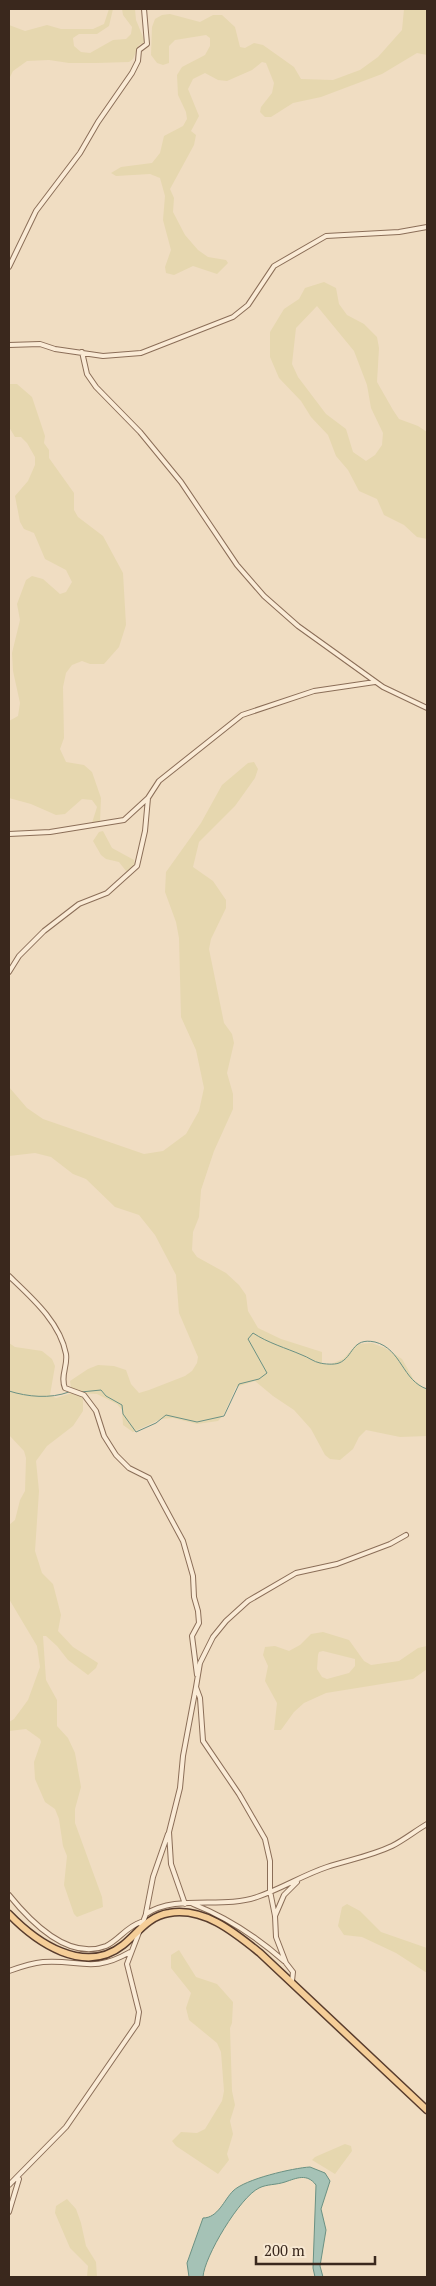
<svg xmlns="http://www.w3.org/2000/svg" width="436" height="2286" font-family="'PT Serif',serif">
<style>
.farmland{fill:#e6d7af;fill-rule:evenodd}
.water{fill:#a5c2b6;stroke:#6b9183}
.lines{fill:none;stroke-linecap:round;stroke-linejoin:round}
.stream{stroke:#6b9183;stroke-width:1}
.street-casing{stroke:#8b6e58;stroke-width:6}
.primary-casing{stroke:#583c2d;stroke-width:9}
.street{stroke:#faebd6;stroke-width:4}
.primary{stroke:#f5ce98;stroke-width:6}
</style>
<rect width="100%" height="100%" fill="#f0ddc2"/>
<path class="farmland" d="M109 9H113L109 26 97 34H79L73 38 74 46 81 52 90 53 113 40 126 39 131 34 132 27 123 15 122 9H135L136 20 145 42 139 45 133 59 129 62 96 63H69L49 60 27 61 13 71 9 79V25L25 31 47 25 61 29H93L104 24Z
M404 9H427V55L417 53 382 74 321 97 293 103 271 117H265L260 112 261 107 272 93 274 83 266 63 262 62 252 70 227 81 218 80 205 73 193 79 188 89 199 116 191 131 196 135 194 145 170 189 174 198 173 212 185 235 198 250 208 257 226 260 228 263 217 274 193 266 174 275 166 273 165 267 171 250 163 220 165 196 160 178 150 174 116 176 111 173 121 167 152 163 160 153 164 136 183 126 187 119 186 112 178 95 177 75 182 67 205 55 210 46V38L206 35 175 40 169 46V63L163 65 157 63 151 55 152 27 155 19 162 15 170 14 200 22 213 15H222L235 27 240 47 245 48 254 43 263 45 294 67 301 79 333 80 360 70 378 57 402 30Z
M324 282 336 288 339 304 347 315 364 324 377 337 379 348 377 382 393 410 399 419 418 426 427 432V539L417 537 404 525 384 515 377 499 359 491 348 470 336 456 328 435 311 417 301 401 279 378 270 357V332L284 309 299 299 305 288ZM317 306 354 351 367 385 371 408 383 433 382 445 375 455 366 461 353 452 346 429 326 414 298 377 292 364 296 328Z
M9 384H17L32 397 45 436 44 443 49 450V458L74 493V510L78 517 103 536 123 573 126 625 119 647 104 664H90L82 661 72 665 66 673 63 687 64 738 60 749 66 762 84 765 92 772 101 798 100 822 92 823 97 807 92 800 82 799 65 814 56 815 31 804 9 798V721L18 716 20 703 13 671 12 653 20 620 17 604 26 580 32 576 43 579 60 594 66 592 72 582 66 570 45 559 34 533 24 529 20 522 15 496 28 481 35 465V457L27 443 21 437H15L9 427Z
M254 762 258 769 255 778 235 806 199 842 193 867 213 881 226 900V908L211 939 209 949 224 1023 232 1034 234 1043 227 1073 233 1094V1109L214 1151 201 1190 199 1217 193 1232 192 1250 197 1257 226 1273 239 1285 246 1295 248 1311 258 1328 281 1339 322 1352V1364H331L343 1359 357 1344 372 1343 385 1348 402 1359 414 1380 427 1390V1436L400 1437 366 1430 359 1437 353 1449 340 1460 330 1459 325 1455 311 1429 294 1410 273 1396 255 1381 236 1387 224 1414 218 1421 197 1424 173 1418 161 1419 133 1432 123 1425 122 1410 117 1404 97 1394 80 1393 71 1388 70 1381 88 1369 98 1365 114 1366 126 1370 131 1384 139 1393 149 1390 185 1376 192 1371 197 1363 198 1357 179 1313 176 1275 155 1235 139 1215 115 1207 86 1179 73 1174 51 1157 35 1153 9 1156V1087L27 1108 43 1119 144 1154 163 1151 186 1134 199 1111 204 1088 196 1050 181 1017 179 938 176 922 165 892 166 872 201 823 222 785 248 763Z
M103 831 112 848 134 860 135 865 131 870 126 871 119 862 106 859 101 855 93 841 99 832Z
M9 1343 15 1347 42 1351 52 1359 55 1366 50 1395 56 1398 72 1393 83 1397V1411L73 1426 47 1446 36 1461 39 1491 35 1551 42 1573 53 1584 61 1615 58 1631 73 1647 98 1663 96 1668 88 1675 68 1660 57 1646 46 1636H43L46 1680 57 1700V1726L68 1738 75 1753 81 1787 75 1809V1823L102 1897 103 1907 77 1917 74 1914 64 1885 67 1856 63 1846 59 1819 55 1809 45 1802 35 1779 34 1762 41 1742 40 1739 26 1729 9 1731V1722L14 1719 28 1700 40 1667 37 1646 9 1599V1525L15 1520 20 1500 25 1491 26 1458 24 1451 9 1435Z
M323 1632 349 1640 364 1661 371 1665 399 1661 418 1648 427 1646V1669L413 1679 326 1693 304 1703 294 1712 281 1730H274L277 1703 265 1681 268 1666 263 1655 265 1647 275 1646 289 1651 300 1645 311 1634ZM323 1651 355 1659V1666L349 1673 327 1679 322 1677 317 1669 318 1655 319 1652Z
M347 1904 360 1911 381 1932 427 1948V1973L396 1953 362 1937 344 1935 338 1926 342 1907Z
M179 1950 196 1977 217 1984 233 2002 232 2023 230 2028 232 2091 235 2105 230 2121 233 2134 227 2154 229 2160 218 2174 176 2146 172 2141 181 2132 197 2133 205 2129 222 2101 224 2091 221 2052 217 2043 189 2020 186 2008 191 1993 171 1968V1955Z
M345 2144 351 2146 352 2151 335 2174 312 2160 315 2157Z
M67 2199 76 2209 81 2223 86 2246 96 2262 97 2277H87L88 2266 70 2248 55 2213 56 2206Z"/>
<path class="water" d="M310 2167 325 2173 330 2181 321 2209 326 2230 320 2266 323 2277H315L313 2268 316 2185C307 2173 297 2178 285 2182 276 2185 267 2184 259 2188 240 2197 204 2257 203 2277H189L187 2263 203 2218C218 2218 224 2200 233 2191 245 2179 293 2168 310 2167Z"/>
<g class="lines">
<path class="stream" d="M9 1391C28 1397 50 1399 69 1392
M81 1392 101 1390 106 1396 122 1405 123 1414 136 1432 156 1423 166 1415 197 1422 224 1416 239 1384 259 1379 267 1373 248 1339 253 1333C268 1343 286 1348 302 1355 308 1357 314 1362 320 1363 324 1364 334 1365 339 1363 354 1357 351 1337 375 1342 402 1349 402 1381 427 1389"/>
<g class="street-casing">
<path id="street" d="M9 267 36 211 80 153 98 122 132 73 138 61 139 50 147 44 144 9
M9 345 40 344 55 349 103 356 141 353 233 317 248 305 274 266 326 236 399 232 427 227
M82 352 87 374 96 387 140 432 181 482 237 565 264 596 298 626 383 687 427 708
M9 834 50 832 124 820 148 798 159 781 242 715 314 691 375 682
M9 972 19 956 44 931 79 904 107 893 137 866 145 831 148 798
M9 1276C31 1297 60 1322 66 1354 68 1366 60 1376 65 1388L84 1395 96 1411 104 1436 116 1455 129 1468 149 1478 183 1541 193 1576 194 1597 198 1611 199 1623 192 1636 197 1675
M9 1895C30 1921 68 1961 106 1946 119 1940 126 1927 141 1922
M185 1904 171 1864 169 1832 180 1788 183 1756 196 1687
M193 1904C226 1917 258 1938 284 1961
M146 1913 153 1877 168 1834
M275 1916 284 1895 297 1882
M9 1971C20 1967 31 1963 43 1962 79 1959 92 1974 130 1952
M292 1981 293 1972 286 1963 276 1937 275 1916 270 1891V1861L265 1839 239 1794 203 1741 200 1698 196 1687 200 1663 213 1637 226 1621 248 1601 296 1573 337 1564 390 1544 406 1535
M9 2185 66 2127 137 2024 139 2012 127 1964 146 1914C176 1894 223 1909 257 1897 281 1889 303 1875 327 1867 348 1860 371 1856 392 1846 404 1840 415 1831 427 1824
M9 2212 19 2179"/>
</g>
<g class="primary-casing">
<path id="primary" d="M9 1914C36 1942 84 1976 123 1945 137 1934 148 1916 169 1913 204 1907 234 1932 260 1953L427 2110"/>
</g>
<use href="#street" class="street"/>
<use href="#primary" class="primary"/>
</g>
<rect width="436" height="2286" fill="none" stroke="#3a281d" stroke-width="20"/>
<path d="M256 2256v8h119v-8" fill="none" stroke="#3a281d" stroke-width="2.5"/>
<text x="264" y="2256" font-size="15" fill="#3a281d" stroke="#f7e8d2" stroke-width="4" paint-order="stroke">200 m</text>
</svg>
